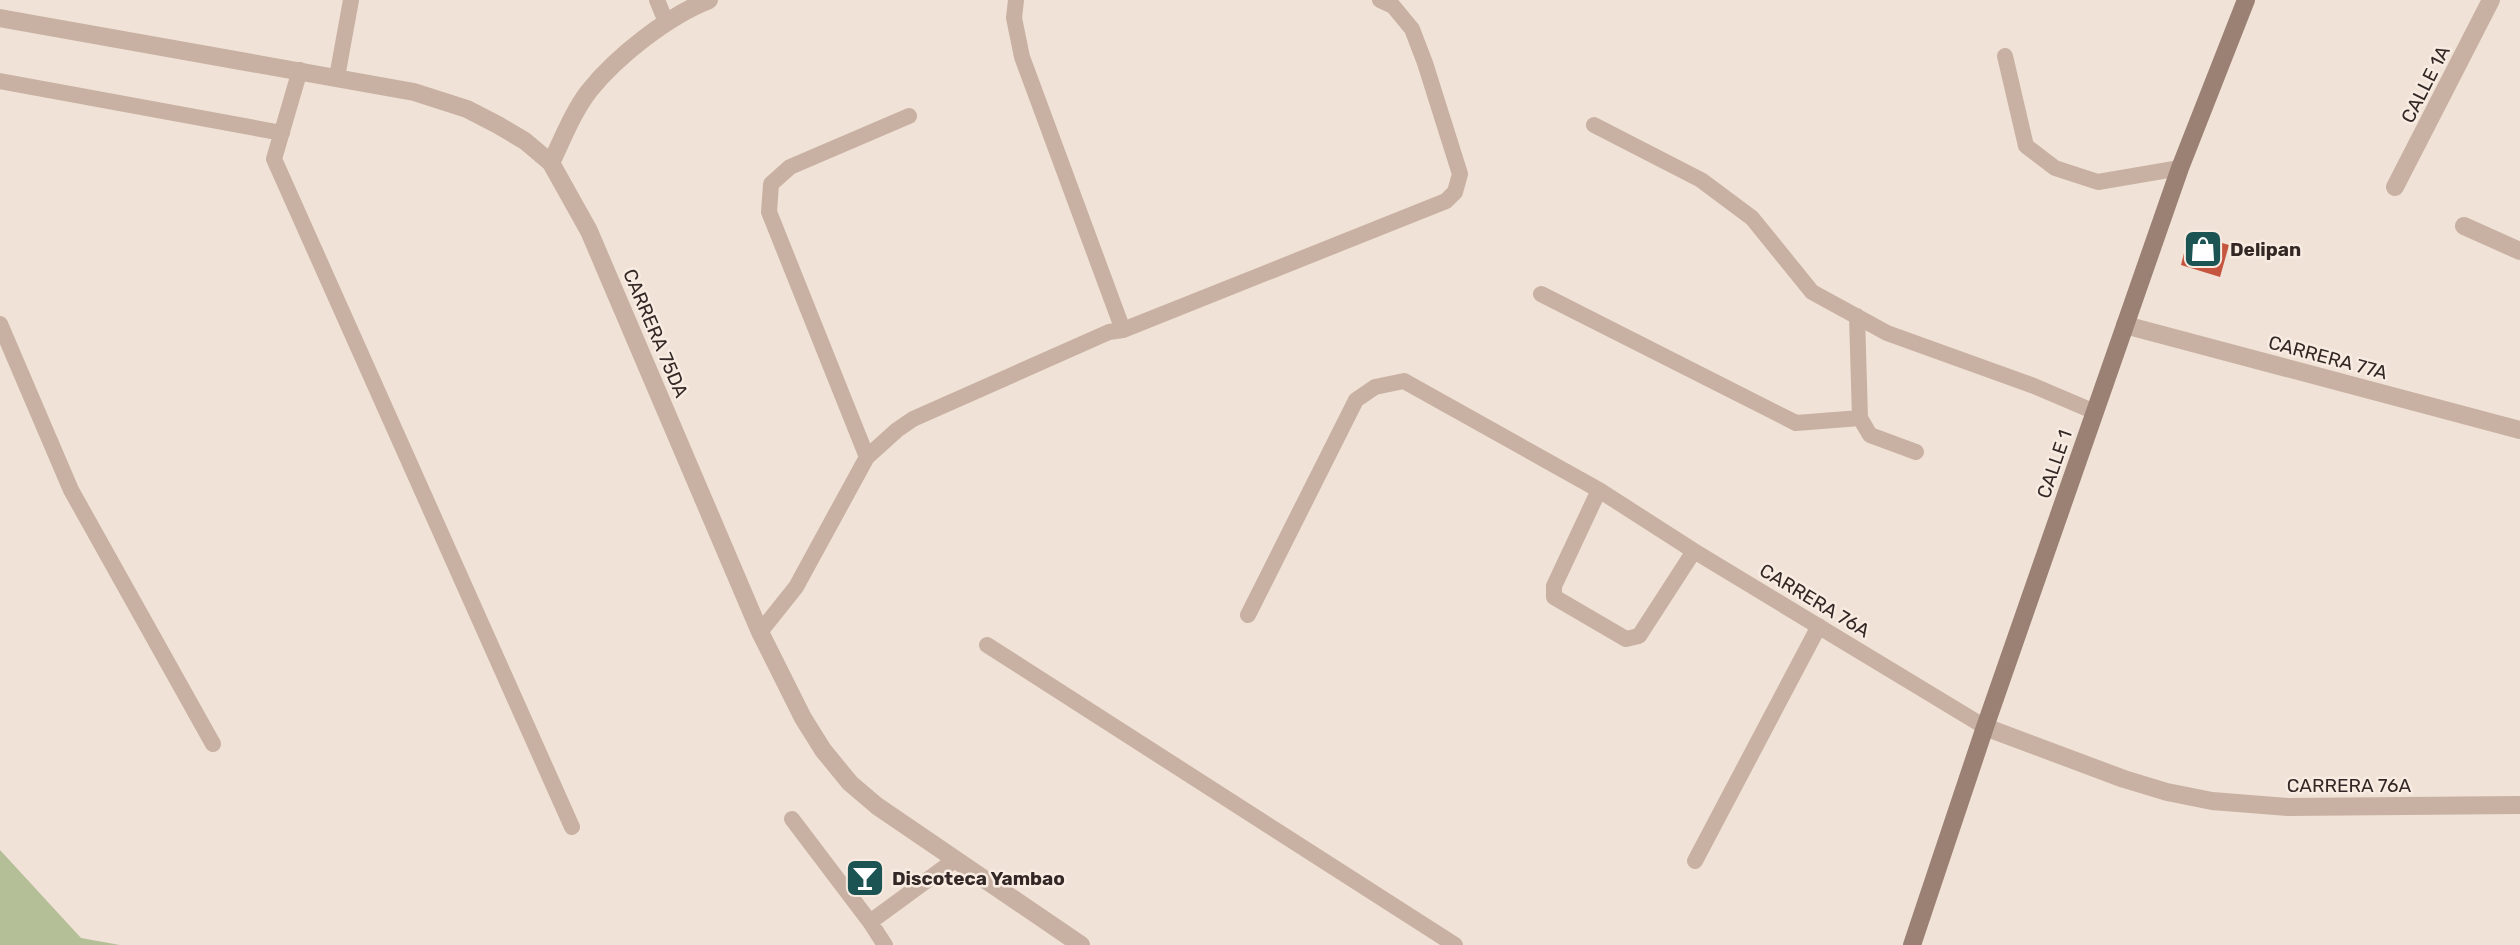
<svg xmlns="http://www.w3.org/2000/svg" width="2520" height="945" font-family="Rubik,sans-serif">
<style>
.green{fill:#b4bf97}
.building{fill:#c5553f}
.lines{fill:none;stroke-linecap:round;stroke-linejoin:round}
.service{stroke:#c8b1a3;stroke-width:16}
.pedestrian{stroke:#c8b1a3;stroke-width:18}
.minor{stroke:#c8b1a3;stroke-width:18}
.secondary{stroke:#9b8074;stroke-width:18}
.labels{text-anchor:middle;stroke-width:5;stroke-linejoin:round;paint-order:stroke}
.street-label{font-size:19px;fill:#332825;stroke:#f8ece2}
.poi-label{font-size:19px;font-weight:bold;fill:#332825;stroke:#f8ece2;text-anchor:start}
</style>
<rect width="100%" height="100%" fill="#f0e2d6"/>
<path class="green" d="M0 850 81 938 120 945H0Z"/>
<path class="building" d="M2189 233 2229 245 2220 277 2181 265Z"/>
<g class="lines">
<path class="service" d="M657 0 666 22
M1016 0 1014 18 1022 57 1123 330
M2005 56 2026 146 2055 168 2098 182 2180 168
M300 70 274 159 572 827
M337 77 351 0
M0 81 282 133
M1594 125 1701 180 1752 218 1812 292 1887 333 2034 386 2095 412
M1541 294 1796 423 1860 418 1857 316
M0 324 71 490 213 744
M1860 418 1870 435 1916 452
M867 457 769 212 771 184 790 167 909 116
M1599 490 1554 586V597L1626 639 1639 636 1694 551
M1248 615 1356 400 1375 387 1404 381 1599 490 1694 551 1985 727
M760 632 796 587 867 457 897 430 913 419 1109 332 1123 330 1446 201 1455 192 1460 174 1425 63 1412 29 1393 6 1380 0
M987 645 1455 945
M792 819 870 922 956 859
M1695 861 1819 626
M870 922 885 945"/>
<path class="pedestrian" d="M2395 187 2491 0"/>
<path class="minor" d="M0 18 414 92 467 109 498 125 525 141 551 163 589 231 760 632 803 718 823 750 850 783 877 806 1081 945
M551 163C563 138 573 112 589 91 617 56 668 16 709 0
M2464 226 2520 251
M2125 325 2520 430
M1985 727 2124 779 2167 792 2212 801 2288 807 2520 805"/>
<path class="secondary" d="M1912 945 1985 727 2180 168 2246 0"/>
</g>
<defs>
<g id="shop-square" transform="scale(2.0125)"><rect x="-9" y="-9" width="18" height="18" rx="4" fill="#1b5453" stroke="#f8ece2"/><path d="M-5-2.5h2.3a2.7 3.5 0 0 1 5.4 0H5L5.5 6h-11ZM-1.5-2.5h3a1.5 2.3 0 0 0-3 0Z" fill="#fff"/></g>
<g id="bar-square" transform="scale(2.0125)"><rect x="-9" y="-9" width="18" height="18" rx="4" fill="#1b5453" stroke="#f8ece2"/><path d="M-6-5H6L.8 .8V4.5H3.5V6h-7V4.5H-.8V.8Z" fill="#fff"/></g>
</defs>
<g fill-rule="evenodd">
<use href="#shop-square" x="2203" y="249"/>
<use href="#bar-square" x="865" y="878"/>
</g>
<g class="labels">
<g class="street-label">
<text transform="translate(2425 84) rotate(-63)" y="7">CALLE 1A</text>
<text transform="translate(656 333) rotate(67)" y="7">CARRERA 75DA</text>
<text transform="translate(2328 357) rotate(15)" y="7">CARRERA 77A</text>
<text transform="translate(2054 464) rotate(-71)" y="7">CALLE 1</text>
<text transform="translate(1815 600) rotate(31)" y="7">CARRERA 76A</text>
<text x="2349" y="792">CARRERA 76A</text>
</g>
<g class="poi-label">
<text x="2230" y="256">Delipan</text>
<text x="892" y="885">Discoteca Yambao</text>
</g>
</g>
</svg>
